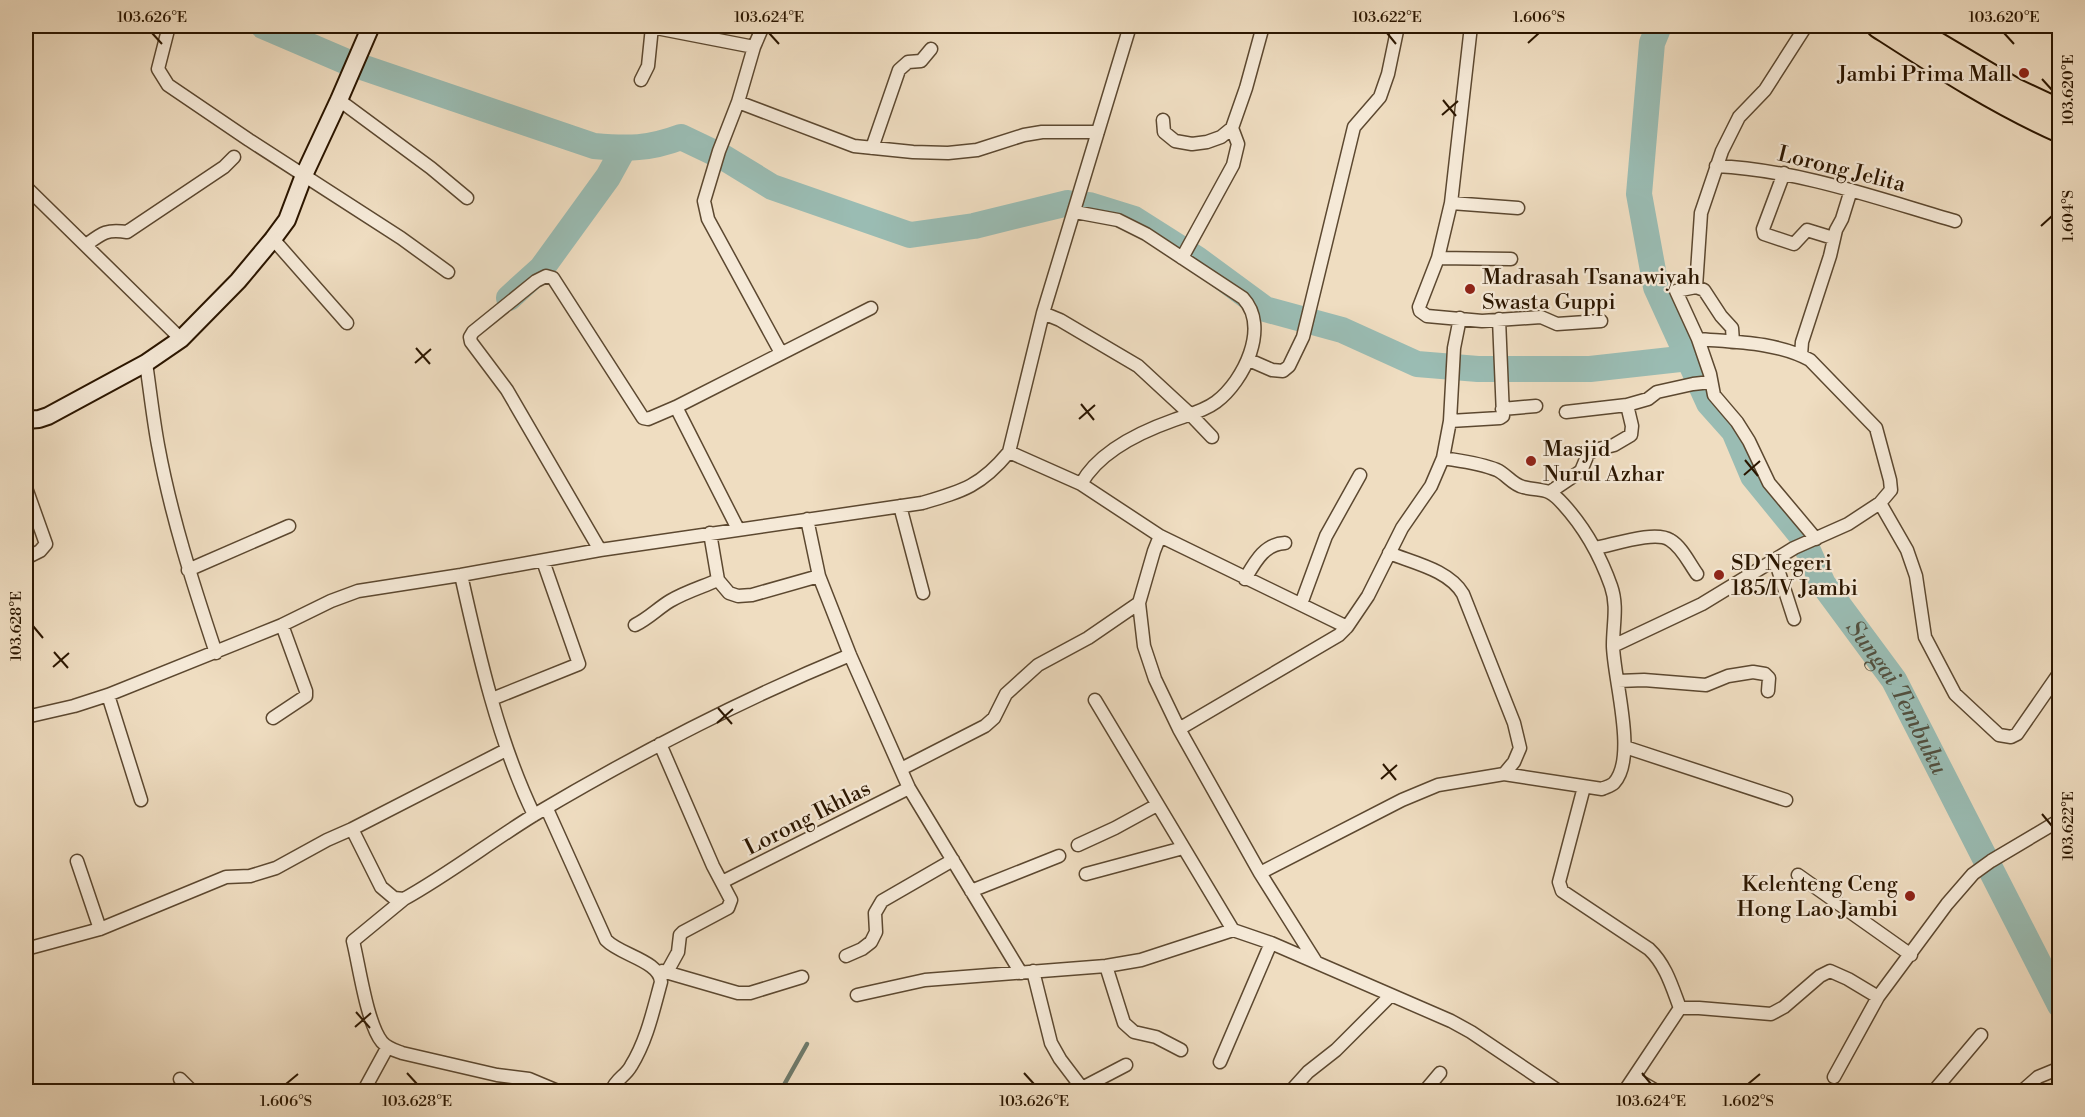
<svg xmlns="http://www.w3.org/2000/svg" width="2085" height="1117" font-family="'Libre Bodoni',serif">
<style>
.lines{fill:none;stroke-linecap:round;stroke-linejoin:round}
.stream{stroke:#6e7a6b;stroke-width:4.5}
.river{stroke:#9abcb3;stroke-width:26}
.street-casing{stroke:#5c4830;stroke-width:15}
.secondary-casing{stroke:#2b1600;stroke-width:20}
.highway-casing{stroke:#2b1600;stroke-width:26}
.street{stroke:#f5e9d7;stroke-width:12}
.secondary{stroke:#f5e9d7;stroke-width:16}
.highway{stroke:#efddc1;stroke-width:22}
.ticks{fill:none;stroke:#2b1600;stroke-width:2}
.poi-dot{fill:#8f2418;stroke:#f5e9d7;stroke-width:2}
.labels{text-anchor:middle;stroke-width:4.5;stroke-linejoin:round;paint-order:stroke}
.poi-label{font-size:22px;fill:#2b1600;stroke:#f5e9d7;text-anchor:start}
.street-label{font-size:22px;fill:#2b1600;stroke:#f5e9d7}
.water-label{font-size:24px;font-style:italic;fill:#52503f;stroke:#f5e9d7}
.neatline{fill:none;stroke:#2b1600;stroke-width:2}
.ticks-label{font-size:15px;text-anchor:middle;fill:#2b1600}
</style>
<rect width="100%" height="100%" fill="#efddc1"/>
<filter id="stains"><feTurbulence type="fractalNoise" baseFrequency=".00333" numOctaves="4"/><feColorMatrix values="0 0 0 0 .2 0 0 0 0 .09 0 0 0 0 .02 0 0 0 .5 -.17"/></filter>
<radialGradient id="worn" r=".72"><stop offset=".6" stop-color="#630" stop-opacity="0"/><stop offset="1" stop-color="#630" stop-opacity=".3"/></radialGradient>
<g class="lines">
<path class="stream" d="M780 1092 807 1044"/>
<g class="river">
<path d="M263 26 347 62 594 146C628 149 649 149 681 137L723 157 772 187 910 235 974 226 1068 203"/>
<path id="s1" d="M1659 26 1652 43 1639 194 1656 287 1709 403 1734 431 1753 476 1801 535 1823 584 1894 680 2060 1005"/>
<path d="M1089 205 1134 219 1197 259 1265 309 1342 330 1417 364 1478 369H1590L1689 358"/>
<path d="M509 298 542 268 608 177 624 148"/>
</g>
<g class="street-casing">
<path id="street" d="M169 26 158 69 168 85 249 140 401 238 448 272
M646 26 754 47
M763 26 754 47 738 102 719 151 704 201 708 219 781 353
M1471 26 1451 203 1438 258 1511 259
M641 80 648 66 652 27
M339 100 431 168 467 198
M738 102 854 146 913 152 948 153 977 150 1024 135 1042 132H1098
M1163 120 1164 132 1175 141 1192 144 1207 142 1221 137 1232 128 1246 88 1263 26
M872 148 899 70 908 62 921 61 931 49
M1716 166C1799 170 1876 198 1955 221
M1784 173 1763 229 1764 234 1794 244 1807 230 1833 238
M26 187 181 339
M1451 203 1518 208
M1075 212 1118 220 1146 234 1243 298C1270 327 1244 381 1216 402 1204 411 1188 415 1174 420 1140 432 1099 451 1081 484
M273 239 347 323
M86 245C102 233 106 229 127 232L224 167 234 157
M1182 258 1233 165 1238 144 1232 128
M1438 258 1419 307 1420 311 1427 316 1482 321 1541 317 1557 324 1601 321
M1696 287 1701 213 1722 151 1739 117 1765 90 1806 26
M1043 313 1060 320 1138 366 1191 415 1212 437
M1698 339 1710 374 1714 395 1737 422 1749 441 1769 483 1816 539
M1801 355 1802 342 1830 256 1836 230 1842 219 1851 190
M1249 360 1272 370 1283 371 1289 366 1303 337 1354 127 1380 97 1388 74 1398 26
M146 363C150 390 153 418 158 445 171 516 193 584 216 653
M676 407 738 529
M1502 409 1536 406
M1566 412 1627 405 1648 399 1657 392 1693 384 1711 382
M1450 421 1500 418 1503 416 1499 319
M1009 452 1081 484 1160 536 1154 551 1139 603 1144 646 1155 679 1179 729 1260 873 1316 962
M1443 458C1461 461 1480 463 1497 470 1506 474 1513 485 1523 487 1543 492 1547 486 1563 504 1585 528 1600 555 1611 586 1618 606 1613 624 1613 645 1613 677 1638 757 1614 783 1611 786 1606 787 1602 789L1504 774
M26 488 46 544 40 551 26 558
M1550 492 1581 471 1588 454 1595 450 1614 445 1631 435 1632 426 1627 405
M1880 503 1907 550 1916 576 1925 637 1955 694 1999 735 2011 737 2017 734 2060 672
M900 506 923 593
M807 519 819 576 850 655 909 788 1021 973
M710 533 718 580 729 593 738 596 752 595 819 576
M1160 536 1347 627 1368 596 1402 528 1431 486 1443 458 1450 421 1454 348 1460 318
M1595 548C1613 545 1655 530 1670 540 1682 547 1689 563 1697 574
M600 550 507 390 471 342 470 337 473 332 536 281 546 276 553 278 643 418 648 419 676 407 871 308
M1775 560 1794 619
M188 570 289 526
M461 575C479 656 498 740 534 815
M1245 579C1255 562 1264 544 1285 543
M1301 604 1326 536 1360 475
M635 625C649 618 657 609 670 601 685 592 702 587 718 580
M1613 646 1702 604 1794 548 1848 524 1880 503 1891 490 1890 480 1876 428 1810 360C1777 342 1734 342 1698 339L1676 291 1696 287 1704 290 1721 316 1732 328 1733 342
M1618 681 1644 680 1706 685 1728 676 1753 672 1765 674 1769 678 1768 691
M108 695 141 800
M492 699 579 664 543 561
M1095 700 1233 930
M26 717 74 706 108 695 282 625 331 601 358 591 461 575 600 550 922 503C963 491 981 486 1009 452L1043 313 1130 26
M273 718 306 696V691L282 625
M1179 729 1339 635 1347 627
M660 744 713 866 731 900 728 908 683 932 680 935 678 952 667 972
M1625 747 1786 800
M901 769 985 726 994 718 1006 694 1038 665 1088 638 1139 603
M1584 787 1559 882 1562 891 1649 949C1666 965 1672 987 1680 1008
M547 809 606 940C620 955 660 961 661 982 653 1011 647 1040 631 1066 625 1077 616 1078 611 1092
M352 829 506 750
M1078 845 1115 828 1157 805
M77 861 100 929
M1260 873 1402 800 1438 785 1504 774 1514 762 1520 748 1514 723 1463 594C1449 570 1414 563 1389 553
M1086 874 1183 848
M1798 875 1911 955
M722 882 909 788
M971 891 1059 856
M404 899 353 941C359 965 367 1024 382 1042 387 1048 394 1050 402 1053L497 1075 529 1079 560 1092
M26 949 100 929 226 877 250 876 276 868 327 840 352 829 381 887 394 898 404 899C449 874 490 842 534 815 635 755 741 700 850 655
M846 956 862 949 871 942 876 932 875 913 882 901 953 860
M1106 966 1124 1023 1134 1032 1156 1037 1181 1050
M662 971 738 993H750L802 977
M1033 971 1051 1043 1060 1059 1085 1092
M857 995 925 980 1106 966 1141 960 1233 930 1271 943 1451 1021 1471 1032 1560 1092
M1680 1008H1699L1771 1014 1784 1007 1820 976 1830 971 1848 979 1878 997
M1220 1062 1271 943
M1834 1077 1878 997 1947 904 1973 874 1991 861 2060 820
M1634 1078 1658 1092
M180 1079 193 1092
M1082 1088 1126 1065
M363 1092 387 1048
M1290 1092 1308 1072 1336 1050 1391 995
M1424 1092 1440 1073
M1624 1092 1680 1008
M1933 1092 1981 1035
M2021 1092 2038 1077 2060 1068"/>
</g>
<g class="secondary-casing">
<path id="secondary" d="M26 420 39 419 48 416 146 363 181 339 238 281 273 239 287 220 304 175 339 100 371 26"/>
</g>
<g class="highway-casing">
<path id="highway" d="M1878 26C1937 64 1995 102 2060 131
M1907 26 2015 90 2060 111"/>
</g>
<use href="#street" class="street"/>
<use href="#secondary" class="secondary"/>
<use href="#highway" class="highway"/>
</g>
<path class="ticks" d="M152 33 162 44M769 33 779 44M1387 33 1396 44M2004 33 2014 44M1528 43 1539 33M2042 79 2052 90M1443 100 1456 116M1442 115 1458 101M2041 226 2052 216M416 348 430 364M415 363 431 349M1081 404 1094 420M1079 419 1095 405M1745 460 1758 476M1744 475 1760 461M33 626 43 638M54 652 68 668M53 667 69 653M718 708 732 724M717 723 733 709M1383 764 1396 780M1381 779 1397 765M2042 814 2052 826M356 1012 370 1028M355 1027 371 1013M407 1073 417 1084M1024 1073 1034 1084M1642 1073 1651 1084M286 1084 298 1074M1748 1084 1760 1074"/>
<g class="poi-dot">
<circle cx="2024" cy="73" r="6"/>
<circle cx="1470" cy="289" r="6"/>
<circle cx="1531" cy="461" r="6"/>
<circle cx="1719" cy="575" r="6"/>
<circle cx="1910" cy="896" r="6"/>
</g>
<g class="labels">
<g class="poi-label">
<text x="2012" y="81" text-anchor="end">Jambi Prima Mall</text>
<text x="1482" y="284">Madrasah Tsanawiyah<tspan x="1482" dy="25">Swasta Guppi</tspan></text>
<text x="1543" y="456">Masjid<tspan x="1543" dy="25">Nurul Azhar</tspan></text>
<text x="1731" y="570">SD Negeri<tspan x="1731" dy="25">185/IV Jambi</tspan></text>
<text x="1898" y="891" text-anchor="end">Kelenteng Ceng<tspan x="1898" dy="25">Hong Lao Jambi</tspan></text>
</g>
<g class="street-label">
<text transform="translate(1842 168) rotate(14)" y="8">Lorong Jelita</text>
<text transform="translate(807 817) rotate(-27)" y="8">Lorong Ikhlas</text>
</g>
<g class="water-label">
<text dy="8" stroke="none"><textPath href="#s1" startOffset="744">Sungai Tembuku</textPath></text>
</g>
</g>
<rect width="2085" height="1117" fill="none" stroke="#efddc1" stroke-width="66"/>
<rect x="33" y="33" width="2019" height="1051" class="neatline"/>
<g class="ticks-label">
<text x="152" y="22">103.626°E</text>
<text x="769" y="22">103.624°E</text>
<text x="1387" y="22">103.622°E</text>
<text x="1539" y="22">1.606°S</text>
<text x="2004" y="22">103.620°E</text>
<text transform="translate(2068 90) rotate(-90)" y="5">103.620°E</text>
<text transform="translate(2068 216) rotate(-90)" y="5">1.604°S</text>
<text transform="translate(16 626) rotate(-90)" y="5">103.628°E</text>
<text transform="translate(2068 826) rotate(-90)" y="5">103.622°E</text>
<text x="286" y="1106">1.606°S</text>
<text x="417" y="1106">103.628°E</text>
<text x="1034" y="1106">103.626°E</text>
<text x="1651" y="1106">103.624°E</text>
<text x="1748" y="1106">1.602°S</text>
</g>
<rect width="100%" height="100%" filter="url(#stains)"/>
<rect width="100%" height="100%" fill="url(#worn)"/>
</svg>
